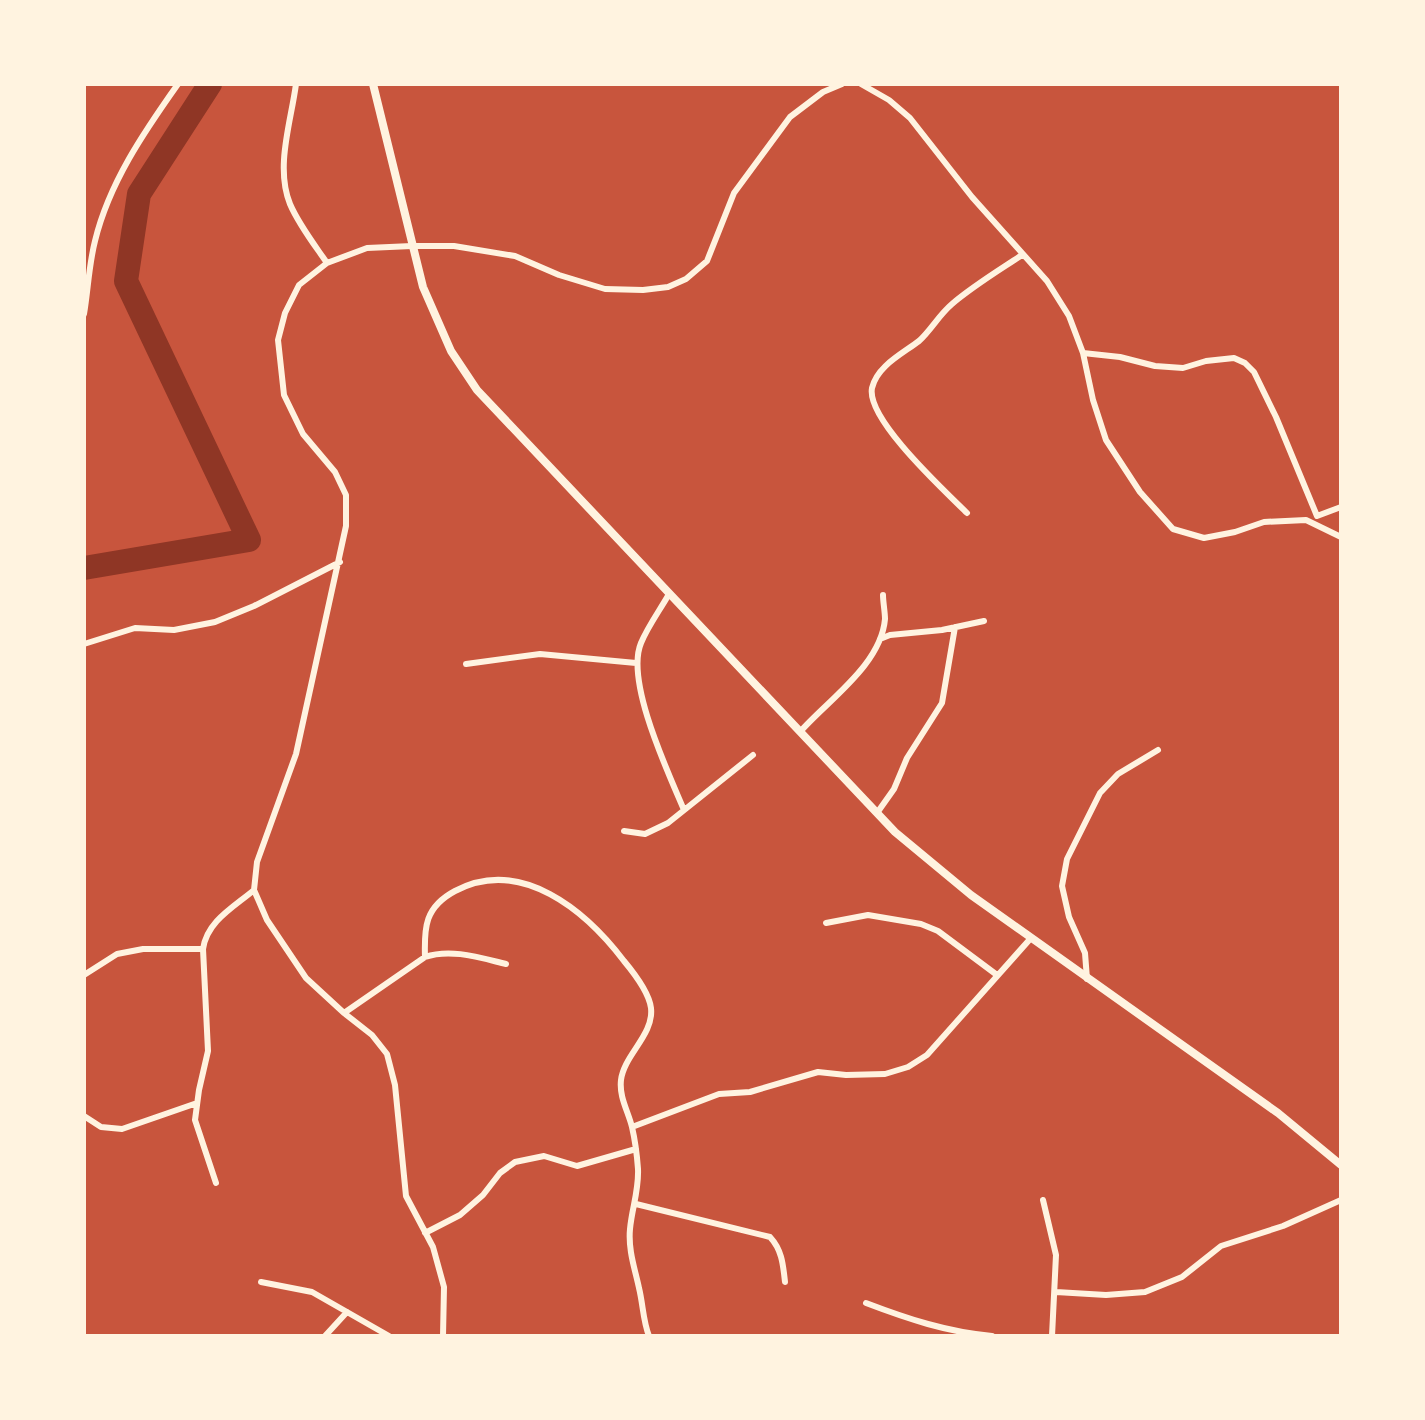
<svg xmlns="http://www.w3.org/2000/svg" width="1425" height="1420" font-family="Karla,sans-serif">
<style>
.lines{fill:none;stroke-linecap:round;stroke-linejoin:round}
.river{stroke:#8f3625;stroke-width:24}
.minor{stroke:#fff3e0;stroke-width:6}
.secondary{stroke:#fff3e0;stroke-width:8}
</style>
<rect width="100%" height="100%" fill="#c8553d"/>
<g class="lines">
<path class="river" d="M84 568 249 540 126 281 139 194 210 84"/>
<path class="minor" d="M296 84C291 122 275 167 290 204 299 225 314 244 327 263
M861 84 889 100 910 118 972 197 1047 281 1069 316 1083 353 1093 400 1106 440 1140 492 1173 529 1204 538 1235 532 1264 522 1306 520 1341 537
M84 314C88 290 89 264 95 241 109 183 144 132 178 84
M1083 353 1120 357 1155 366 1183 368 1206 361 1234 358 1245 363 1254 372 1276 417 1317 516
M967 513C945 491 866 419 872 388 877 366 902 354 919 341 931 330 939 315 952 304 973 286 998 271 1022 255
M1317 516 1341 507
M669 594C660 610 648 626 641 643 625 681 668 772 684 810
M880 639 890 635 942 630 984 621
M84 644 135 628 174 630 215 622 254 606 340 562
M466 664 540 654 636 663
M800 732C828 700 881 665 885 619 885 612 883 602 883 595
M877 813 894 789 907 758 942 703 955 627
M624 831 645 834 668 823 753 755
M826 923 868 915 921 924 938 931 997 975
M425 957C424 927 425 907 455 891 521 856 586 911 624 961 634 973 649 992 651 1008 654 1035 624 1055 621 1080 619 1097 628 1111 632 1127 635 1140 637 1155 638 1169 639 1190 632 1208 630 1229 628 1250 635 1269 639 1288 643 1304 643 1321 649 1336
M84 975 117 954 143 949H203
M1087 979 1085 953 1069 917 1062 886 1067 859 1100 793 1118 774 1158 750
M344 1013 425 957C451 948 481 958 506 964
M84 1116 101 1127 122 1129 197 1103
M632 1127 719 1094 750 1092 818 1072 846 1075 885 1074 908 1067 927 1055 1031 938
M216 1183 195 1120 199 1090 208 1051 203 949C207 921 234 907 254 890
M1043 1200 1056 1255 1052 1336
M636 1204 770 1237C782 1250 783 1264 785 1282
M425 1233 460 1215 483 1195 500 1173 515 1162 544 1156 577 1166 636 1149
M261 1282 312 1292 389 1336
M1056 1292 1106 1295 1145 1292 1182 1277 1221 1246 1283 1226 1341 1200
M866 1303C908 1319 947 1332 992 1336
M325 1336 347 1312
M443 1336 444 1287 433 1247 406 1196 395 1085 387 1054 372 1035 344 1013 306 978 267 920 254 890 257 862 296 754 346 526V495L335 472 303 434 284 395 278 340 285 313 299 285 327 263 367 248 412 246H454L515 256 559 275 605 289 643 290 668 287 686 279 707 261 734 193 790 117 823 92 842 84"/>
<path class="secondary" d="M373 84 423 287 451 351 477 390 895 832 971 895 1278 1113 1341 1165"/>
</g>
<rect width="1425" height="1420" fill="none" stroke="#fff3e0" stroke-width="172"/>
</svg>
